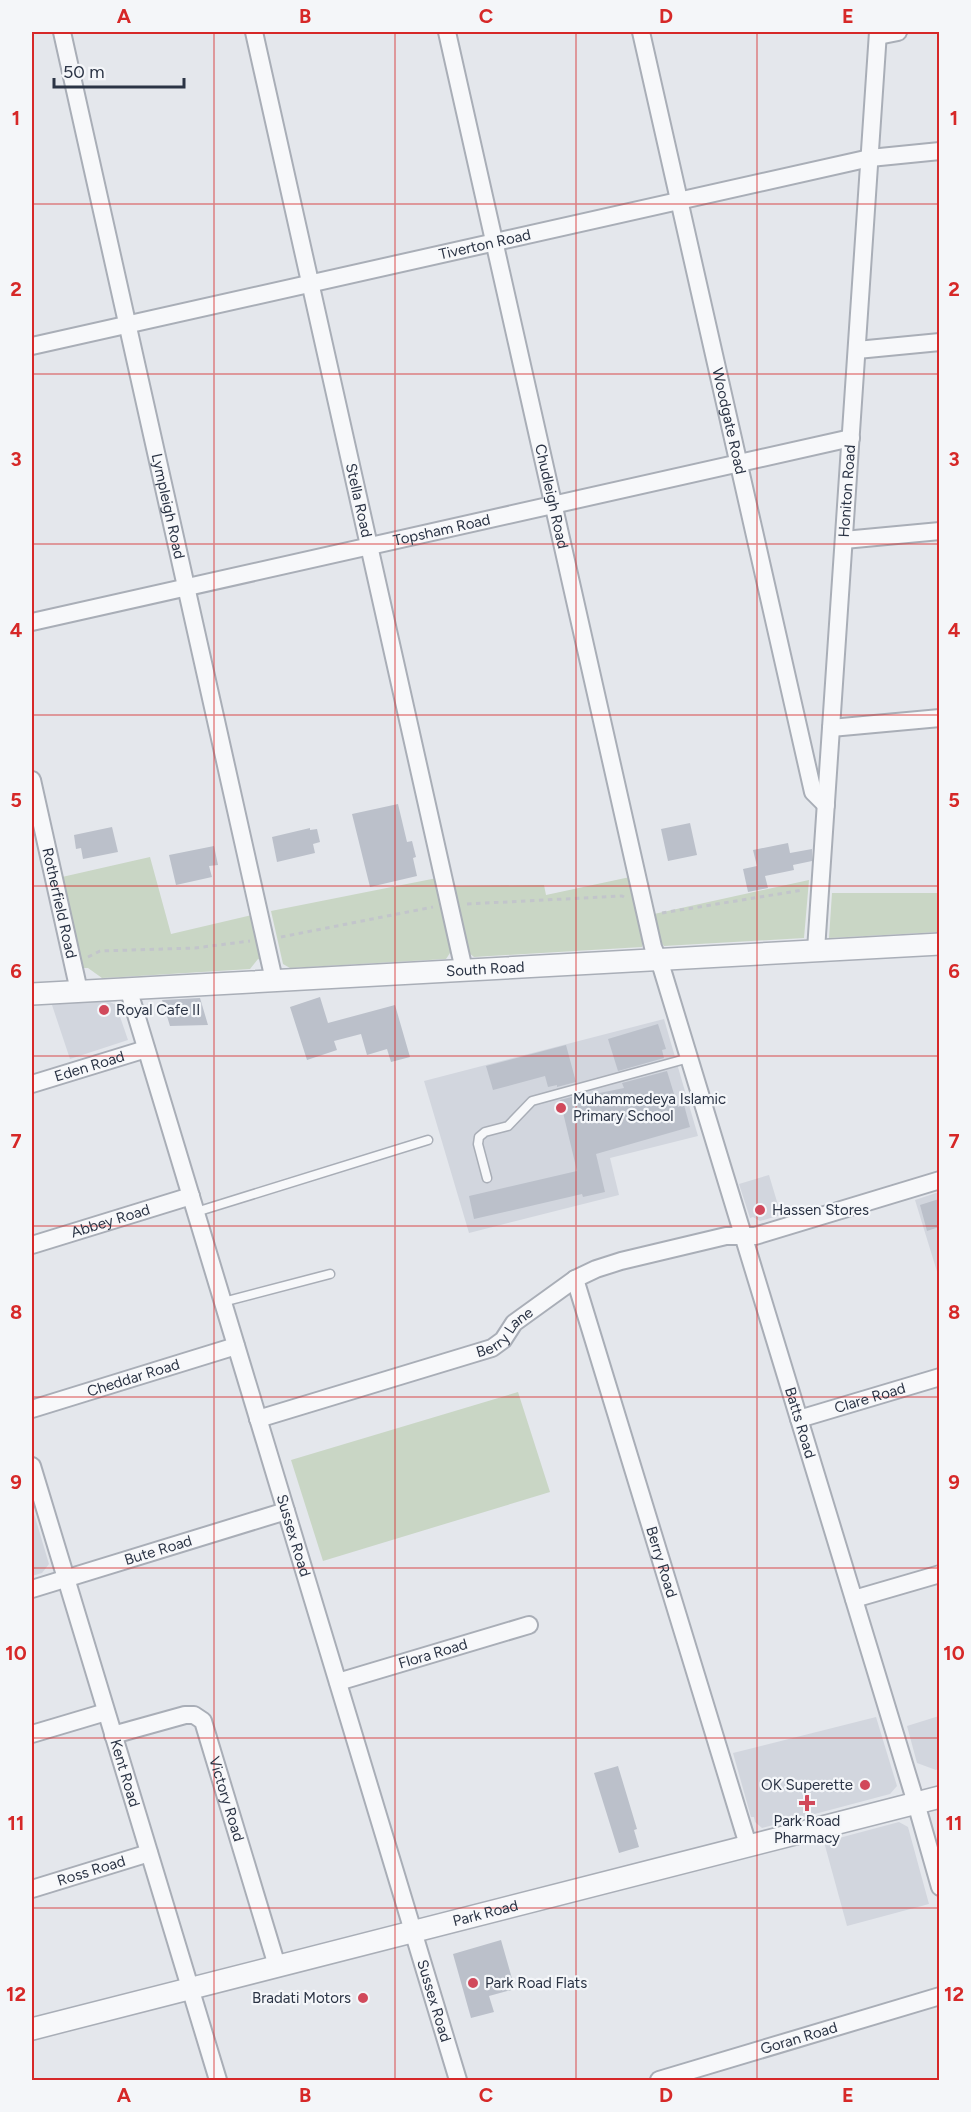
<svg xmlns="http://www.w3.org/2000/svg" width="971" height="2112" font-family="Figtree,sans-serif">
<style>
.built{fill:#d2d6de}
.green{fill:#c9d6c5}
.building{fill:#bbc0ca}
.lines{fill:none;stroke-linecap:round;stroke-linejoin:round}
.service-casing{stroke:#a9aeb7;stroke-width:11}
.minor-casing{stroke:#a9aeb7;stroke-width:20}
.tertiary-casing{stroke:#a9aeb7;stroke-width:24}
.path{stroke:#c2c5cb;stroke-width:3;stroke-dasharray:4.5 4.5;stroke-linecap:butt}
.service{stroke:#f7f8fa;stroke-width:8}
.minor{stroke:#f7f8fa;stroke-width:16}
.tertiary{stroke:#f7f8fa;stroke-width:21}
.grid{fill:none;stroke:#d62828;stroke-width:1.5;stroke-opacity:0.55}
.poi-dot{fill:#d1495b;stroke:#f4f6f9;stroke-width:2}
.labels{text-anchor:middle;stroke-width:4.5;stroke-linejoin:round;paint-order:stroke}
.street-label{font-size:15px;fill:#2b3445;stroke:#f4f6f9}
.poi-label{font-size:15px;fill:#2b3445;stroke:#f4f6f9;text-anchor:start}
.neatline{fill:none;stroke:#d62828;stroke-width:2}
.grid-label{font-size:20px;text-anchor:middle;font-weight:bold;fill:#d62828}
</style>
<rect width="100%" height="100%" fill="#e4e7ec"/>
<path class="built" d="M87 1000V1002L108 1001 116 1005 128 1040 70 1059 51 1002Z
M664 1019 698 1136 610 1158 619 1195 469 1233 424 1081Z
M769 1175 781 1215 760 1221 753 1217 750 1218 739 1184Z
M939 1192V1278L915 1200Z
M32 1507 49 1564 42 1573 32 1576Z
M939 1716V1768L936 1770 917 1763 907 1726Z
M876 1717 897 1786 890 1794 762 1828 755 1822 754 1817H751L733 1753Z
M899 1822 908 1827 929 1904 847 1926 824 1842Z"/>
<path class="green" d="M150 857 171 934 252 915 261 960 258 959 250 969 122 977 102 978 88 968H82L62 877Z
M630 877 643 941 642 947 474 957 469 953 453 886 544 885 546 895Z
M437 878 451 947 450 953 446 959 290 968 283 964 271 911Z
M809 880 804 938 664 946 661 942 654 914Z
M832 893H939V932L829 938Z
M518 1392 550 1492 323 1561 291 1460Z"/>
<path class="building" d="M398 804 407 842 412 841 416 857 413 858 417 876 370 887 352 814Z
M690 823 697 855 668 861 661 829Z
M112 827 118 852 83 859 81 848 76 849 74 835Z
M310 828V830L317 829 320 842 313 844 315 853 277 862 272 837Z
M788 843 790 853 812 849V861L793 865 794 870 765 876 768 888 748 892 743 869 757 866 753 850Z
M214 846 218 865 209 866 212 877 176 885 169 855Z
M320 997 328 1023 395 1005 410 1057 391 1062 387 1049 367 1055 361 1034 334 1041 337 1050 307 1060 290 1007Z
M200 998 208 1025 170 1026 162 1000Z
M658 1024 666 1049 662 1050 664 1058 618 1071 608 1039Z
M566 1045 576 1082 557 1087V1085L548 1087 545 1076 493 1090 486 1066Z
M667 1071 678 1107 684 1105 690 1127 596 1154 605 1192 583 1197 582 1194 474 1219 469 1196 577 1171 560 1100 579 1095 580 1097 624 1088 622 1083Z
M939 1199V1227L927 1231 920 1205Z
M618 1766 637 1829 634 1830 639 1847 619 1853 594 1773Z
M501 1940 515 1989 489 1996 494 2012 471 2018 453 1954Z"/>
<g class="lines">
<g class="service-casing">
<path id="service" d="M487 1178 478 1144 479 1137 485 1132 508 1126 532 1101 689 1058
M196 1212 428 1140
M223 1302 330 1274"/>
</g>
<g class="minor-casing">
<g id="minor">
<path id="s1" d="M62 32 274 980"/>
<path id="s2" d="M254 32 464 970"/>
<path id="s3" d="M447 32 653 947 662 969 916 1803 940 1887"/>
<path id="s4" d="M641 32 813 792 826 805"/>
<path d="M878 36 898 32"/>
<path id="s5" d="M32 346 870 158 940 151"/>
<path d="M857 350 940 342"/>
<path d="M844 540 940 531"/>
<path id="s6" d="M32 622 851 438"/>
<path d="M831 728 940 718"/>
<path id="s7" d="M32 780 79 991"/>
<path id="s8" d="M816 950 878 32"/>
<path id="s9" d="M128 988 458 2080"/>
<path id="s10" d="M32 1084 146 1049"/>
<path id="s11" d="M32 1245 191 1196"/>
<path id="s12" d="M575 1279 748 1845"/>
<path id="s13" d="M32 1409 236 1346"/>
<path id="s14" d="M258 1419 492 1348 503 1340 514 1323 575 1279 596 1269 621 1261 726 1236H755L940 1180"/>
<path id="s15" d="M799 1419 940 1377"/>
<path id="s16" d="M32 1466 218 2080"/>
<path id="s17" d="M32 1589 286 1511"/>
<path d="M854 1599 940 1574"/>
<path id="s18" d="M338 1682 529 1625"/>
<path d="M32 1734 106 1712"/>
<path id="s19" d="M113 1735 185 1715H194L203 1721 277 1966"/>
<path id="s20" d="M32 1889 149 1853"/>
<path id="s21" d="M659 2080 940 1996"/>
</g>
</g>
<g class="tertiary-casing">
<g id="tertiary">
<path id="s22" d="M32 994 940 944"/>
<path id="s23" d="M32 2029 940 1797"/>
</g>
</g>
<path class="path" d="M467 904 622 896 624 897
M662 913 803 890
M281 937 433 907
M88 957 100 951 195 948 250 941"/>
<use href="#service" class="service"/>
<use href="#minor" class="minor"/>
<use href="#tertiary" class="tertiary"/>
</g>
<path class="grid" d="M214 32V2080M395 32V2080M576 32V2080M757 32V2080M32 204H940M32 374H940M32 544H940M32 715H940M32 886H940M32 1056H940M32 1226H940M32 1397H940M32 1568H940M32 1738H940M32 1908H940"/>
<g class="poi-dot">
<circle cx="104" cy="1010" r="6"/>
<circle cx="561" cy="1108" r="6"/>
<circle cx="760" cy="1210" r="6"/>
<circle cx="865" cy="1785" r="6"/>
<path d="M804 1794h6v6h6v6h-6v6h-6v-6h-6v-6h6z"/>
<circle cx="473" cy="1983" r="6"/>
<circle cx="363" cy="1998" r="6"/>
</g>
<g class="labels">
<g class="street-label">
<text dy="5" stroke="none"><textPath href="#s5" startOffset="464">Tiverton Road</textPath></text>
<text dy="5" stroke="none"><textPath href="#s4" startOffset="399">Woodgate Road</textPath></text>
<text dy="5" stroke="none"><textPath href="#s8" startOffset="460">Honiton Road</textPath></text>
<text dy="5" stroke="none"><textPath href="#s3" startOffset="476">Chudleigh Road</textPath></text>
<text dy="5" stroke="none"><textPath href="#s2" startOffset="480">Stella Road</textPath></text>
<text dy="5" stroke="none"><textPath href="#s1" startOffset="486">Lympleigh Road</textPath></text>
<text dy="5" stroke="none"><textPath href="#s6" startOffset="420">Topsham Road</textPath></text>
<text dy="5" stroke="none"><textPath href="#s7" startOffset="126">Rotherfield Road</textPath></text>
<text dy="5" stroke="none"><textPath href="#s22" startOffset="454">South Road</textPath></text>
<text dy="5" stroke="none"><textPath href="#s10" startOffset="60">Eden Road</textPath></text>
<text dy="5" stroke="none"><textPath href="#s11" startOffset="82">Abbey Road</textPath></text>
<text dy="5" stroke="none"><textPath href="#s14" startOffset="264">Berry Lane</textPath></text>
<text dy="5" stroke="none"><textPath href="#s13" startOffset="106">Cheddar Road</textPath></text>
<text dy="5" stroke="none"><textPath href="#s15" startOffset="74">Clare Road</textPath></text>
<text dy="5" stroke="none"><textPath href="#s3" startOffset="1436">Batts Road</textPath></text>
<text dy="5" stroke="none"><textPath href="#s9" startOffset="572">Sussex Road</textPath></text>
<text dy="5" stroke="none"><textPath href="#s17" startOffset="132">Bute Road</textPath></text>
<text dy="5" stroke="none"><textPath href="#s12" startOffset="296">Berry Road</textPath></text>
<text dy="5" stroke="none"><textPath href="#s18" startOffset="99">Flora Road</textPath></text>
<text dy="5" stroke="none"><textPath href="#s16" startOffset="321">Kent Road</textPath></text>
<text dy="5" stroke="none"><textPath href="#s19" startOffset="176">Victory Road</textPath></text>
<text dy="5" stroke="none"><textPath href="#s20" startOffset="62">Ross Road</textPath></text>
<text dy="5" stroke="none"><textPath href="#s23" startOffset="468">Park Road</textPath></text>
<text dy="5" stroke="none"><textPath href="#s9" startOffset="1058">Sussex Road</textPath></text>
<text dy="5" stroke="none"><textPath href="#s21" startOffset="146">Goran Road</textPath></text>
</g>
<g class="poi-label">
<text x="116" y="1015">Royal Cafe II</text>
<text x="573" y="1104">Muhammedeya Islamic<tspan x="573" dy="17">Primary School</tspan></text>
<text x="772" y="1215">Hassen Stores</text>
<text x="853" y="1790" text-anchor="end">OK Superette</text>
<text x="807" y="1826" text-anchor="middle">Park Road<tspan x="807" dy="17">Pharmacy</tspan></text>
<text x="485" y="1988">Park Road Flats</text>
<text x="351" y="2003" text-anchor="end">Bradati Motors</text>
</g>
</g>
<rect width="971" height="2112" fill="none" stroke="#f4f6f9" stroke-width="66"/>
<path d="M54 78v9h130v-9" fill="none" stroke="#2b3445" stroke-width="3"/>
<text x="63" y="78" font-size="18" fill="#2b3445" stroke="#f4f6f9" stroke-width="4.5" paint-order="stroke">50 m</text>
<rect x="33" y="33" width="905" height="2046" class="neatline"/>
<g class="grid-label">
<text x="124" y="23">A</text>
<text x="305" y="23">B</text>
<text x="486" y="23">C</text>
<text x="666" y="23">D</text>
<text x="848" y="23">E</text>
<text x="16" y="125">1</text>
<text x="954" y="125">1</text>
<text x="16" y="296">2</text>
<text x="954" y="296">2</text>
<text x="16" y="466">3</text>
<text x="954" y="466">3</text>
<text x="16" y="637">4</text>
<text x="954" y="637">4</text>
<text x="16" y="807">5</text>
<text x="954" y="807">5</text>
<text x="16" y="978">6</text>
<text x="954" y="978">6</text>
<text x="16" y="1148">7</text>
<text x="954" y="1148">7</text>
<text x="16" y="1319">8</text>
<text x="954" y="1319">8</text>
<text x="16" y="1489">9</text>
<text x="954" y="1489">9</text>
<text x="16" y="1660">10</text>
<text x="954" y="1660">10</text>
<text x="16" y="1830">11</text>
<text x="954" y="1830">11</text>
<text x="16" y="2001">12</text>
<text x="954" y="2001">12</text>
<text x="124" y="2102">A</text>
<text x="305" y="2102">B</text>
<text x="486" y="2102">C</text>
<text x="666" y="2102">D</text>
<text x="848" y="2102">E</text>
</g>
</svg>
